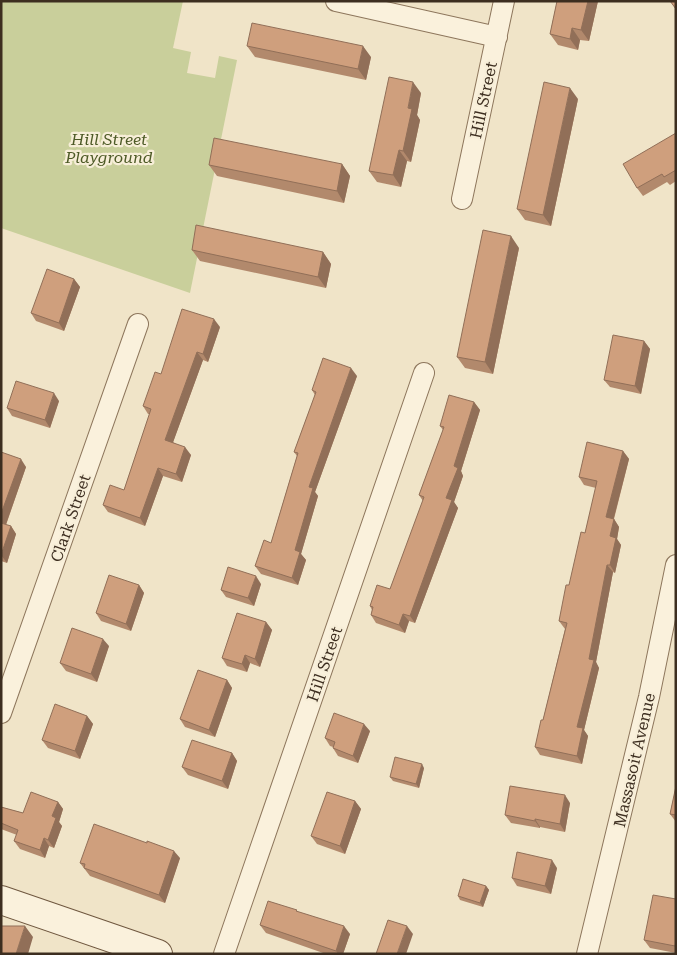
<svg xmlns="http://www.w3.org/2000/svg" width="677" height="955" font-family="'Roboto Serif',serif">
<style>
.green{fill:#c9cf9b}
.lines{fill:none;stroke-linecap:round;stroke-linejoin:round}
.street-casing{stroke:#8d765c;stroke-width:22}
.secondary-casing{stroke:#6f573f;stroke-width:30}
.street{stroke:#faf1dc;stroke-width:20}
.secondary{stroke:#faf1dc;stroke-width:28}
.wall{fill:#b2896c}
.shaded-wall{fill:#916f58}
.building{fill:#cf9f7d;stroke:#916f58}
.labels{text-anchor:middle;stroke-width:4.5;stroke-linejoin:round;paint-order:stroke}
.street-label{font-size:16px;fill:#3d2e20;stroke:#f7eed8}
.park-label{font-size:16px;font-style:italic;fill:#4d5a26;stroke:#f7eed8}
</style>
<rect width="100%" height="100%" fill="#f0e4c8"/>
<path class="green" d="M1 1H183L173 48 191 52 187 73 215 78 219 56 237 60 190 293 1 228Z"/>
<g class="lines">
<g class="street-casing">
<path id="street" d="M336 1 497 37
M462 199 504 1
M1 713 138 324
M224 954 424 373
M587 954 649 697 676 565"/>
</g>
<g class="secondary-casing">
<path id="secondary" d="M1 900 158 954"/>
</g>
<use href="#street" class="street"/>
<use href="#secondary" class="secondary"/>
</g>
<path class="wall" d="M557 1H598L589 41 580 40 578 50 558 45 550 34Z
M247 46 371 57 366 80 255 57Z
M421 93 417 115 420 120 411 162 407 161 401 187 377 182 369 171Z
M578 99 551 226 525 220 517 209Z
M676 133V181L670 185 667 182 643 196 637 188Z
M342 164 350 176 344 203 217 176 209 165Z
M519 248 493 374 465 368 457 357Z
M192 250 323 252 331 264 326 288 200 261Z
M74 279 80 287 64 331 36 321 31 313Z
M220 327 208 362 203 360 173 442 191 455 182 482 163 476 145 526 108 512 103 505 124 490 150 414H148L143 406Z
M644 341 650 349 641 394 610 387 604 380Z
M357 376 315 492 318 496 301 554 306 560 298 585 261 574 255 566 271 543 297 456 294 452 315 395 312 390Z
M59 401 50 428 12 416 7 408Z
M474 402 480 410 461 471 463 476 454 502 458 508 415 623 409 621 405 633 376 623 371 615 372 610 370 606 390 589 423 501 419 495 443 430 440 426Z
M623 451 629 459 614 519 619 527 617 539 621 545 615 573 613 572 596 662 599 668 584 730 588 736 582 764 540 755 535 747 543 720 565 629 559 621 585 533 596 488 584 485 579 477Z
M1 452 26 467 6 525 11 526 16 534 7 563 1 561Z
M261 584 254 606 226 597 221 590Z
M139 585 144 593 131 631 101 621 96 613Z
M266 622 272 630 260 667 250 663 247 672 227 666 222 658Z
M109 646 97 682 66 671 60 663Z
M227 680 232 688 215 737 185 727 180 719Z
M87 716 93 724 80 759 48 748 42 740Z
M370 731 358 763 338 756 333 748V747L330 746 325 738Z
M232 753 237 761 228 789 188 775 182 767Z
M424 768 419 788 393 781 390 777Z
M676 786V822L670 814Z
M355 801 361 809 345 854 317 844 311 836Z
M58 802 63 809 59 822 62 826 54 848 49 846 45 858 20 849 14 841 17 835 1 829V807L23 813Z
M570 803 565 832 540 827V828L511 823 505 815Z
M180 858 165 903 90 876 80 863Z
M557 868 551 894 517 886 512 878Z
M486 886 489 890 483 907 460 900 458 896Z
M676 899V953L650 948 644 940Z
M298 912 350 934 343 954H326L266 933 260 925Z"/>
<path class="shaded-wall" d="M588 1H598L589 41 581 30Z
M572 28 580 40 578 50 570 39Z
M363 46 371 57 366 80 358 69Z
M413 82 421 93 417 115 420 120 411 162 403 151 408 108Z
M570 88 578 99 551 226 543 215Z
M399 150 407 161 401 187 393 175Z
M342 164 350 176 344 203 337 191Z
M511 236 519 248 493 374 485 362Z
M323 252 331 264 326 288 318 277Z
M74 279 80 287 64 331 59 323Z
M214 319 220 327 208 362 203 354Z
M644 341 650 349 641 394 635 386Z
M197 352 203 360 171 448 165 440Z
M351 368 357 376 315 492 318 496 301 554 306 560 298 585 292 578 295 550 309 487Z
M54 393 59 401 50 428 45 420Z
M474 402 480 410 461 471 463 476 454 502 458 508 415 623 410 616 446 498 454 466Z
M185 447 191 455 182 482 176 474Z
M623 451 629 459 612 525 606 517Z
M21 459 26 467 4 530 1 526V514Z
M158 468 163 476 145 526 140 518Z
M614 519 619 527 617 539 621 545 615 573 610 565V536Z
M11 526 16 534 7 563 1 555Z
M607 565 613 572 596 662 599 668 584 730 588 736 582 764 577 756V727L589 659Z
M256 576 261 584 254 606 248 598Z
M139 585 144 593 131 631 126 624Z
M403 614 409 621 405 633 399 625Z
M266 622 272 630 260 667 255 659Z
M103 639 109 646 97 682 91 674Z
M245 655 250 663 247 672 242 664Z
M227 680 232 688 215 737 209 730Z
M87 716 93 724 80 759 75 751Z
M364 724 370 731 358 763 353 756Z
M232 753 237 761 228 789 222 781Z
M422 764 424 768 419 788 416 784Z
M565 795 570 803 565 832 560 824Z
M355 801 361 809 345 854 340 846Z
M58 802 63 809 59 822 62 826 54 848 48 840 52 816Z
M535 819 540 827V828L535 821Z
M44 838 49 846 45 858 40 850Z
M174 851 180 858 165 903 159 895Z
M552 860 557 868 551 894 545 886Z
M486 886 489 890 483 907 480 903Z
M25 926 33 937 28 954H16Z
M344 926 350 934 343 954H338L336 951Z
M407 926 413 934 406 954H397Z"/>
<path class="building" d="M557 1H588L581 30 572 28 570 39 550 34Z
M670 1H676V9Z
M252 23 363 46 358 69 247 46Z
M389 77 413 82 408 108 412 109 403 151 399 150 393 175 369 171Z
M544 82 570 88 543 215 517 209Z
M676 133V170L664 177 662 174 637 188 623 164Z
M214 138 342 164 337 191 209 165Z
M196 225 323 252 318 277 192 250Z
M483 230 511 236 485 362 457 357Z
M47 269 74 279 59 323 31 313Z
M182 309 214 319 203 354 197 352 165 440 185 447 176 474 158 468 140 518 103 505 110 485 124 490 151 409 143 406 155 372 161 374Z
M613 335 644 341 635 386 604 380Z
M323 358 351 368 309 487 313 488 295 550 300 552 292 578 255 566 264 540 271 543 298 453 294 452 316 392 312 390Z
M16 381 54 393 45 420 7 408Z
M449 395 474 402 454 466 458 468 446 498 452 500 410 616 403 614 399 625 371 615 373 607 370 606 377 585 390 589 424 497 419 495 444 427 440 426Z
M587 442 623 451 606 517 614 519 610 536 616 538 610 565H607L589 659 594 660 577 727 583 728 577 756 535 747 541 720H543L567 623 559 621 566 585H569L581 532 585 533 597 481 579 477Z
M1 452 21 459 1 514Z
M1 523 11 526 1 555Z
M228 567 256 576 248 598 221 590Z
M109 575 139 585 126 624 96 613Z
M237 613 266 622 255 659 245 655 242 664 222 658Z
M72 628 103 639 91 674 60 663Z
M198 670 227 680 209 730 180 719Z
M55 704 87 716 75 751 42 740Z
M334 713 364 724 353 756 333 748 335 742 325 738Z
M192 740 232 753 222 781 182 767Z
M395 757 422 764 416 784 390 777Z
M510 786 565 795 560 824 535 819V821L505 815Z
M676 786V815L670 814Z
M31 792 58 802 52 816 56 818 48 840 44 838 40 850 14 841 18 830 1 823V807L23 813Z
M327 792 355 801 340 846 311 836Z
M94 824 147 843V841L174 851 159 895 84 868 85 864 80 863Z
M517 852 552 860 545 886 512 878Z
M463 879 486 886 480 903 458 896Z
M653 895 676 899V942L675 946 644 940Z
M268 901 297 910 296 911 344 926 336 951 260 925Z
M388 920 407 926 397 954H376Z
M1 926H25L16 954H1Z"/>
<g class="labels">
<g class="street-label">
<text transform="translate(483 100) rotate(-78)" y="6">Hill Street</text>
<text transform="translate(70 518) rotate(-71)" y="6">Clark Street</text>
<text transform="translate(324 664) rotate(-71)" y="6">Hill Street</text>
<text transform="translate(634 760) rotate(-77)" y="6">Massasoit Avenue</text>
</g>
<g class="park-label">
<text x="109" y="145">Hill Street<tspan x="109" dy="18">Playground</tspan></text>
</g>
</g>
<rect width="677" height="955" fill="none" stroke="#3d2e20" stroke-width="5"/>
</svg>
